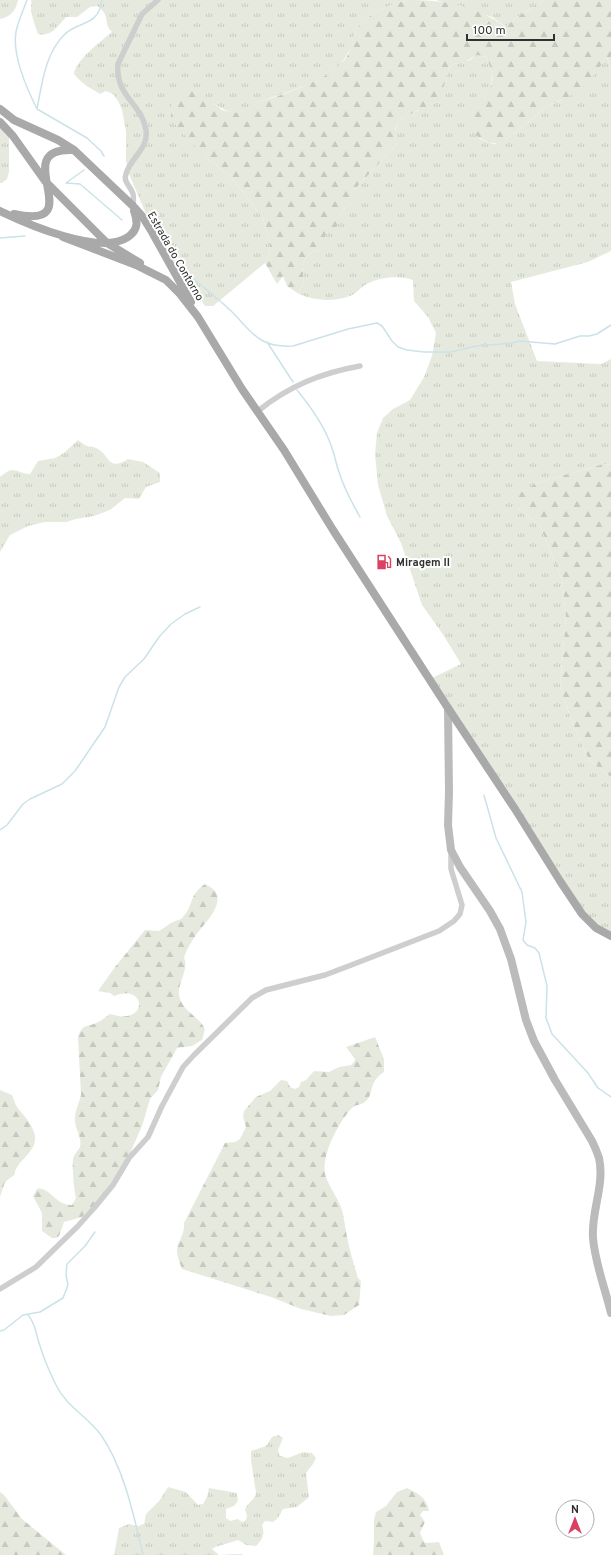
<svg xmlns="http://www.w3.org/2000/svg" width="611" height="1555" font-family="Overpass,sans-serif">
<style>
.grass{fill:url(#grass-tufts)}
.forest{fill:url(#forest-firs)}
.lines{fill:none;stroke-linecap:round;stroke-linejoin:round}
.stream{stroke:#cbe2e9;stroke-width:1.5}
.street{stroke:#cecece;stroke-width:5.5}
.secondary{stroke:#bbb;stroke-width:8}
.primary{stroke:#a9a9a9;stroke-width:8}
.labels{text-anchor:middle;stroke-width:4;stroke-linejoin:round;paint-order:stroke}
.street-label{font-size:11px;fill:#313131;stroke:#fff}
.poi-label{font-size:11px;font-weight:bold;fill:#313131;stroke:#fff;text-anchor:start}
</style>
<defs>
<pattern id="grass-tufts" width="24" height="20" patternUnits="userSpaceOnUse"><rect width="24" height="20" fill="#e6eade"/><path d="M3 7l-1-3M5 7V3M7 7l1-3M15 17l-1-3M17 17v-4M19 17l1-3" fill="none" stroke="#c6c9bf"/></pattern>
<pattern id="forest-firs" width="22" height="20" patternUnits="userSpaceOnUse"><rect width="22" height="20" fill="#e6eade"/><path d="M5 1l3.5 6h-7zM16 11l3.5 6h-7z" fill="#c6c9bf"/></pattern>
</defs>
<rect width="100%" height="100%" fill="#fff"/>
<path class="grass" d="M0 0H18C16 10 11 17 0 19Z
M31 0H406C388 6 363 15 354 35 353 37 353 41 352 44 349 54 343 61 336 69 320 83 273 97 252 104L251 114C237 115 224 111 213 103L204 156 231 177 263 218 270 243 269 253 265 263 213 306H205L187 280 172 263 150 223 129 174 126 161V131L122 110 118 101 113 94 106 91 100 94C90 88 81 83 74 74 76 60 101 41 112 32 102 22 112 16 97 6L90 7 77 17H66C58 26 52 37 38 34 36 29 32 16 31 11 31 7 32 4 31 0Z
M436 0H545L517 17 506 27 492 17Z
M477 55 486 57 491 66 492 76 491 90 482 102 472 128 480 139 494 144 507 139 549 105 561 100 600 65 607 57 611 69V251L588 262 511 282 515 304 537 361 601 364 611 359V464L600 465 537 483 518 508 540 526 562 580 566 616 560 687 574 727 589 760 611 777V935L587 916 432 678 461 664 444 636 422 605 401 543 387 516 378 485 375 454 377 433 383 418 393 409 410 400 424 377 432 356 436 333 428 317 414 301 413 280C400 275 378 277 365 285 360 288 356 294 350 296 334 302 315 301 299 294L304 281 302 266 305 259 313 251 321 250 326 234 338 219 340 213 352 202 354 190 397 144 394 134 398 122 408 114 418 111 445 83 447 71 453 64 470 60Z
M0 125 9 136V172L7 179 2 183H0Z
M78 440C81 442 84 445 87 446 90 447 93 446 96 448 111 455 107 472 128 459L143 462 160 473V482L146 487 139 499 125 498 110 510 94 516 76 519 66 522H45L28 526 10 535 0 552V477C15 464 14 473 30 474L38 461 55 458 64 453Z
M278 1435 283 1438 278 1450 280 1456 288 1458 303 1452 312 1453 316 1458 313 1464 306 1473 309 1497 297 1507 283 1509 278 1518 273 1522 265 1521 262 1525C265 1534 263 1539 256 1546L246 1545 238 1540C231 1543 218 1545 212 1549L219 1555 242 1554 243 1555H114L119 1528 129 1524 138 1526 144 1524 146 1514 160 1500 168 1487 186 1492 198 1505 203 1504 207 1497 209 1488 237 1493 238 1501 234 1506 226 1509V1518L230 1521 238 1519 242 1522 246 1520 247 1515 245 1510C247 1503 255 1500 256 1493L251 1460V1451L266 1446 272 1437Z"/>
<path class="forest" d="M406 0C445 0 473 4 506 27L517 17 545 0H611V69L607 57 588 83 572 95 549 105 507 139C500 143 496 144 489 142 473 137 473 131 468 116 487 97 501 85 486 57L477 55C473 57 469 60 464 62 460 63 455 63 452 65 446 70 447 76 445 82 444 87 441 92 439 96 425 117 386 109 397 144L354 190 357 195 352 202 340 213 336 229 326 234 325 237 328 242 326 248 321 250 313 251 305 259 302 266 304 281 299 294 287 286 283 276 277 284 265 263 269 253 270 243 263 218 231 177 204 156 171 120V102L179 94 189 90 202 94 222 110 243 114H251V103C273 100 315 83 333 71 338 67 342 62 346 58 351 51 351 43 354 35 362 15 388 6 406 0Z
M611 464V777L589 760 574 727 560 687 566 616 562 580 540 526 518 508 517 495 537 483 600 465Z
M205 884C208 886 213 888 215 891 225 905 203 925 196 935 191 942 187 949 184 957 189 971 178 981 179 994 180 1010 199 1016 205 1029L202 1040 192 1046 177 1048 161 1077 158 1090 150 1099 142 1126 128 1158 106 1193 82 1217 64 1222 59 1236 56 1238H52L42 1231V1213L33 1196 37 1189C48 1185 56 1206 72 1205L76 1198C74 1190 72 1168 73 1160 73 1155 78 1151 80 1147 82 1138 76 1130 75 1122 74 1112 79 1104 81 1095L78 1037C83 1022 88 1028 98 1022 103 1020 105 1017 110 1014 149 1027 147 982 114 996L110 993 98 991 115 967 145 930 159 931C165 928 170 922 178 920 181 919 181 920 183 917 194 905 188 896 205 884Z
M375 1037 384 1059V1072C367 1083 375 1094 365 1102 361 1105 356 1104 352 1108 339 1121 319 1159 326 1177 330 1188 337 1197 341 1207 344 1216 345 1227 347 1237 350 1251 354 1265 358 1278L361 1281 359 1305 344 1315 331 1316 301 1309 271 1297 182 1269C180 1263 177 1257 177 1250 178 1240 185 1235 184 1223L225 1143 235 1142 240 1139 246 1127 243 1117 244 1111 256 1097 270 1091 281 1080 287 1081 290 1087 295 1089 299 1087 301 1082 306 1080 314 1071 329 1072 339 1067 351 1065 354 1062 355 1059 346 1047Z
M0 1090 12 1095C14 1099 15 1104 17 1107 26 1119 43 1134 31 1150 24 1160 17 1163 14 1175L5 1182 0 1197Z
M407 1488C418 1493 427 1498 429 1511H423L420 1515 425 1522 420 1533 424 1542 426 1543 439 1542 444 1555H373L374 1541V1520L376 1512 386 1506 397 1492Z
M0 1492 4 1495 22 1519 66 1555H0Z"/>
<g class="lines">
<path class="stream" d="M27 0C23 11 18 21 16 32 12 55 27 89 37 109
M37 109C42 84 45 54 64 35 77 21 99 27 102 0
M37 109 87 138 101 151 104 156
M66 183 80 184 122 220
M66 183 84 170
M0 238 25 236
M183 270C198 283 215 296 230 310 252 331 257 348 293 346L348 329 377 323 382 326 392 341 398 347 407 350 424 352H451L476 346 512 343 520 341 555 344 580 336H589L597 334 611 325
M267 342 293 382
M297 390C311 407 325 427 332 448 335 456 336 464 339 472 344 488 352 503 360 517
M484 795 496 838 522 892 526 922 523 940 527 945 535 948 539 953 547 986 546 1018 552 1034 588 1073 598 1088 611 1097
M0 830 7 825 23 804 30 799 62 784 75 771 105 727 119 687 125 677 144 659 159 637 171 624 185 614 200 607
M28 1315C36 1324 36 1335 40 1346 44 1359 50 1373 56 1385 66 1406 88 1417 101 1435 124 1468 134 1516 143 1555
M0 1331 4 1330 23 1315 40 1312 63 1298 68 1285 66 1275 67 1264 85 1246 95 1232"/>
<path class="street" d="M133 206C133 202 134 197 133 194 131 186 123 183 126 174 130 158 149 149 146 130 142 103 115 97 118 64L142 14 158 0
M258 411C289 386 321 373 360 366
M0 1289 36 1267 78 1226 95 1207 113 1185 129 1158 148 1137 162 1106 183 1067 194 1055 252 998 266 990 325 975 354 964 439 931 454 921 460 914 462 905 451 869V852"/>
<path class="secondary" d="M448 708 449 792 448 825 451 850 460 867 490 911 500 929 511 959 526 1020 534 1041 555 1080 592 1141C595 1147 597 1152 599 1158 605 1185 591 1211 593 1238 595 1263 605 1288 611 1313"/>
<path class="primary" d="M0 109 14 120 58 140 74 150 133 206 142 216 152 232 191 302
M0 122 13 136 45 181 107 243 140 263
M0 211C27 224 100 256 128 237 138 230 138 222 134 211
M14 214C93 231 5 147 73 150
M63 237 136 265 166 280 180 294 198 317 242 389 284 450 333 530 448 708 515 809 560 881 582 914 596 928 611 936"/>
</g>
<defs>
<g id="fuel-bare" transform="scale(1.2)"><path d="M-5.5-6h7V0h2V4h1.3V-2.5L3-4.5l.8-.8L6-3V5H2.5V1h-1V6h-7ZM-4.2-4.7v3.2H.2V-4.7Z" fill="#da4263" stroke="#fff" stroke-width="2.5" paint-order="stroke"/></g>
</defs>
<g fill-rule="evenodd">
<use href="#fuel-bare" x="384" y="562"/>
</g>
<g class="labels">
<g class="street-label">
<text transform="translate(176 256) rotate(60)" y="4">Estrada do Contorno</text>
</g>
<g class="poi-label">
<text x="396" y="566">Miragem II</text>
</g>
</g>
<g transform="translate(575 1519)"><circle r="19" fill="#ffffff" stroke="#adadad"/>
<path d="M0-3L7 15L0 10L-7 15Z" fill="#da4263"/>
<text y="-6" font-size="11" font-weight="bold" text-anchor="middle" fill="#313131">N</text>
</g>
<path d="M467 34v6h87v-6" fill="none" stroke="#313131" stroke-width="2"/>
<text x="473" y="34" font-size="12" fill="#313131" stroke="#ffffff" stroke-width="3" paint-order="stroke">100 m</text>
</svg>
